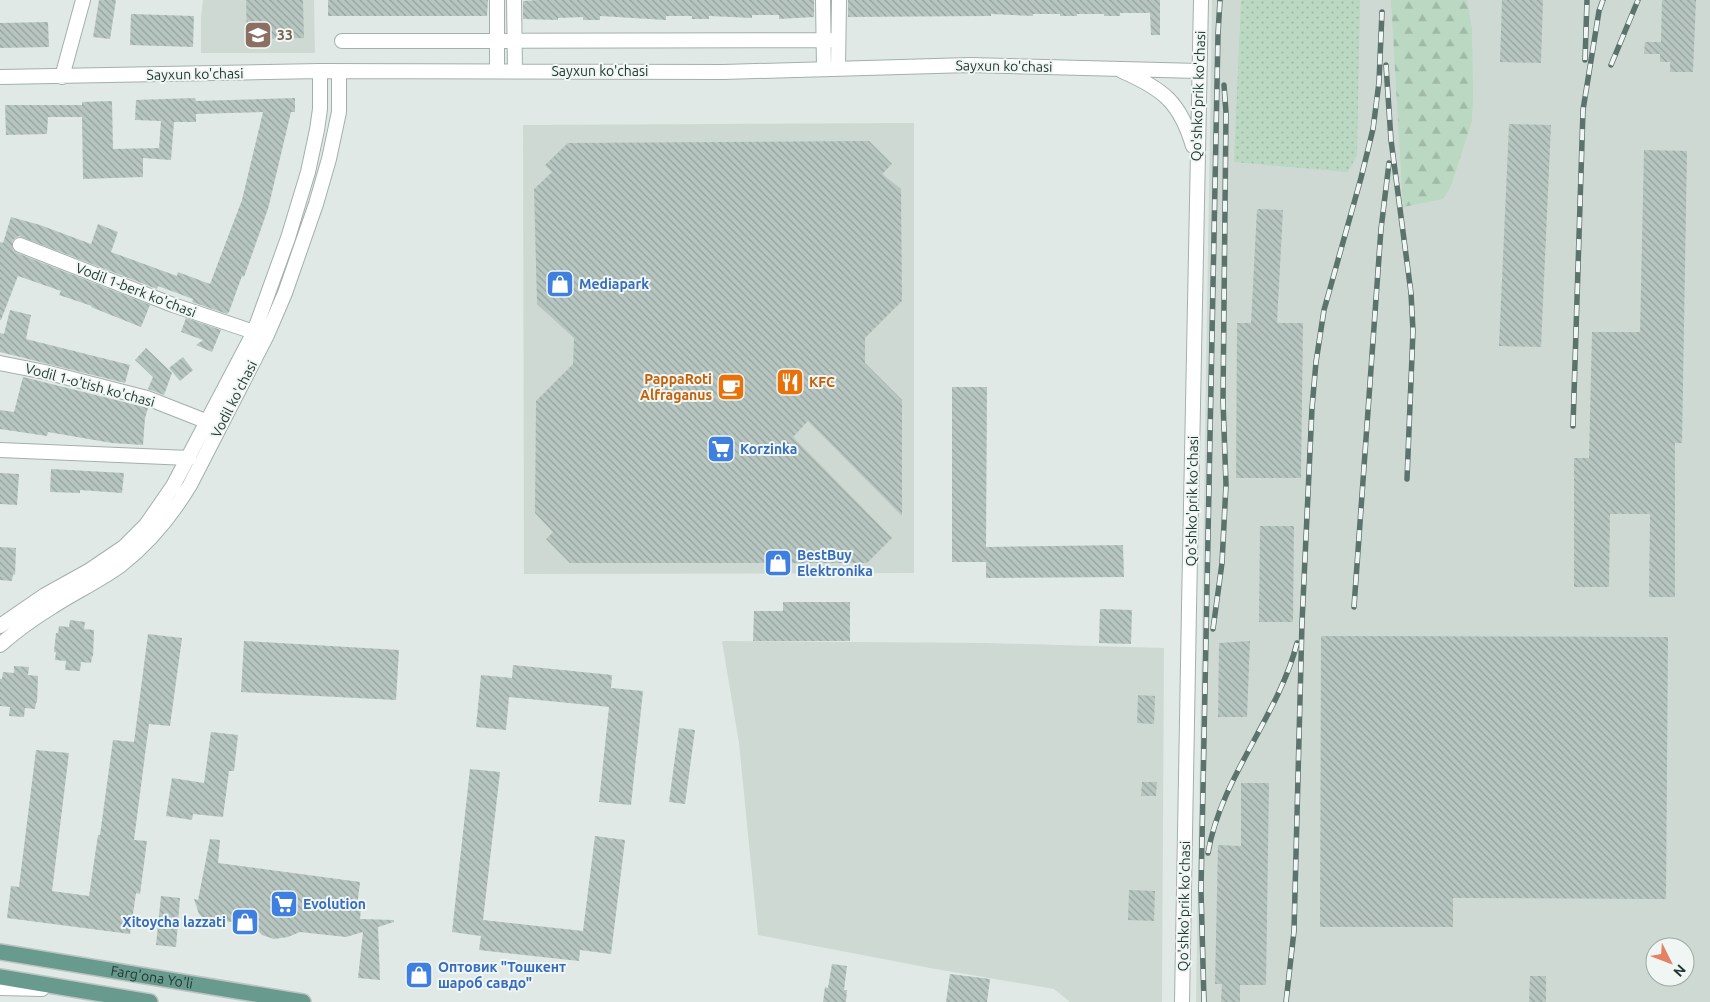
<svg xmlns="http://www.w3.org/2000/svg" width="1710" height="1002" font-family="Ubuntu,sans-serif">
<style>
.built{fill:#ced9d4;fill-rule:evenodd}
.grass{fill:url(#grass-dots)}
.forest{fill:url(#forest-firs)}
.building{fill:url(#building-back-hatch)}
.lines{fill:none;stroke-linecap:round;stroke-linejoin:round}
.minor-casing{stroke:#a3b0ac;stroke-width:16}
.major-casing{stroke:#bdc3c2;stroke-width:18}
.minor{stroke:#fff;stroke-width:14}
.major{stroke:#689b8d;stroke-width:15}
.rail-casing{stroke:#5c736d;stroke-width:5.5}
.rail{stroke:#f0f6f3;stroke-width:4;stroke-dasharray:11;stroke-linecap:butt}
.labels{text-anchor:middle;stroke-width:4;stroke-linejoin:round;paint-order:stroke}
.education-label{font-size:14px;font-weight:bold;fill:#785e54;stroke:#f0f6f3;text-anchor:start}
.street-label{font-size:14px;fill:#223832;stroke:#f0f6f3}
.shop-label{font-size:14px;font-weight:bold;fill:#366cbe;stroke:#f0f6f3;text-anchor:start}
.food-label{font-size:14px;font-weight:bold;fill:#c56008;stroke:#f0f6f3;text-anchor:end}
</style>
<defs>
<pattern id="grass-dots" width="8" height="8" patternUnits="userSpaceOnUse" patternTransform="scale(1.25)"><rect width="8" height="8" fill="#bad8c2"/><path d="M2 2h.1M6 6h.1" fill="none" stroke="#a0baa7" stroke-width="1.8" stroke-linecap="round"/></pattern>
<pattern id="forest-firs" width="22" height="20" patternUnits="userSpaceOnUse" patternTransform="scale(1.25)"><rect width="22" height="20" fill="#bad8c2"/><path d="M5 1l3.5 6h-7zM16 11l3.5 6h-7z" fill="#a0baa7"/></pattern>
<pattern id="building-back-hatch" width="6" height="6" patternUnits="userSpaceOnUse" patternTransform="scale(1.25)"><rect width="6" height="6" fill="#b8c6c1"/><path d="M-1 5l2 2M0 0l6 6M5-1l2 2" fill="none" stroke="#95a29d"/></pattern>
</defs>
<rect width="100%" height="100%" fill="#e0e9e5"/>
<path class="built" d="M203 0H314L315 53H201V17Z
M1212 0H1710V1002H1196ZM1655 947H1685V977H1655Z
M914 123V573L524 574 523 125Z
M722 641 985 643 1164 648 1162 1002H1070L1054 989 930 968 758 935 739 743Z"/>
<path class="grass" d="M1241 0H1360L1357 155 1348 172 1234 162Z"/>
<path class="forest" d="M1391 0H1467L1472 30 1473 96 1472 121 1451 186 1443 199 1403 207Z"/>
<path class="building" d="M99 0H116L110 39 93 37Z
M246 0H303L304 38 247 39Z
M328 0H488L487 16H328Z
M538 0H814V17L779 19V15H752V18L709 16V19H692V16H666V20L600 16V20H583V17L558 18V20L523 19V1Z
M848 0H1160V35H1151L1150 13H1120V16H1104V14H1077V16H1060V14H1033V16L991 14V16L848 17Z
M1502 0H1543L1541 63 1500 62Z
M1662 0H1696L1693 72H1670V62H1660V54H1644L1645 42H1661Z
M131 14 194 16 193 47 130 45Z
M48 22 49 47 0 48V23Z
M195 98 196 101 295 98V112H291L268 209 244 277 242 276 229 312 227 314 192 302 193 299 158 286 157 289 19 236 14 239 12 242 13 250 17 253 150 305 141 327 91 307 92 306 59 295 61 291 18 276 1 320H0V242L3 243 11 217 40 225 91 244 98 224 118 232 111 252 177 276 178 272 210 284 242 200 263 112 196 114V122H174L171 160 143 158V177L83 179 82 117H48L47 134 6 135 5 105H82V102L112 101 113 149 159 148 161 121 135 120 136 100Z
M1509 124 1551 125 1541 347 1499 346Z
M869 141 892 164 882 174 901 189 902 301 865 338V363L902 400V516L808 421 793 437 892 538 867 563H570L546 539 553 532 535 513 536 401 573 364 574 338 537 304 534 189 552 172 545 165 568 143Z
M1644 150 1687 151 1682 443H1675V597H1649L1650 514H1610L1609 587H1574V458H1589L1592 332H1640Z
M1257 209 1283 210 1277 323H1303L1301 478H1236L1237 323H1251Z
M10 310 31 315 26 339 130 365 125 383 0 352V333L4 334Z
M186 318 221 330 212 352 196 345 203 340 181 332Z
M146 348 172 373 164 395 148 389 153 377 135 360Z
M183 357 193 370 180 381 169 368Z
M23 377 148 408 145 418 143 445 112 443 48 432 47 436 0 429V410L14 412Z
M952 387H987L986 547 1123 545 1124 577 986 578V562H952Z
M51 469 124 473 122 493 80 490V493L50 492Z
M0 473 19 474 17 505 0 504Z
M1260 526H1294L1293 622H1259Z
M0 547 16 548 15 575 13 574 12 581 0 580Z
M783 602H850V641H753L754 611H783Z
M1100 609 1132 610 1131 644 1099 643Z
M70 620 85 622 84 629 94 630 93 657 92 656 91 663 81 662 80 671 65 670 66 661 55 660 56 652H54L56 633H58L59 626 69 627Z
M148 634 182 638 170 726 149 724 134 840 147 841 140 894 136 893 130 934 7 918 11 886 19 887 36 750 69 753 52 891 89 896 98 835H100L113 740 134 742Z
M1321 636 1668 637 1666 899 1453 898V927H1320Z
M244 641 399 650 396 700 241 692Z
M1250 641 1247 717H1218L1219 643Z
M513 665 612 675 611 688 643 691 631 805 599 802 609 707 509 697 506 730 476 727 481 675 512 678Z
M14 666 29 667 28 675 38 676 37 703 36 702 35 709 25 708 24 717 9 716 10 707 0 706V679H2L3 672 14 673Z
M1138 695 1155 696 1154 724 1137 723Z
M679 728 695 730 685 804 669 802Z
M211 732 238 735 234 771H229L223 817 193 814 192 820 166 816 172 778 204 783Z
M470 769 500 772 483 920 583 931 595 836 625 840 611 954 580 950 579 961 479 950 481 936 452 932Z
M1142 782H1157L1156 796H1141Z
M1241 783H1269L1266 985H1240V1002H1221L1222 984H1215L1218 845 1241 846Z
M210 839 220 840 218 863 360 882 357 907 361 908 360 919 394 920V922L378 927 380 980 358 978 363 932 346 937 300 932 288 937 274 939 262 935 252 925 203 918 199 914 194 899 198 900Z
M1129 890 1155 891 1154 921 1128 920Z
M161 896 180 898 176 947 156 945Z
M832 964 847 966 844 990H847L846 1002H823L825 987 828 988Z
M950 974 990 979 987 1002H946Z
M1530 976H1546V1002H1529Z"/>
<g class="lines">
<g class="minor-casing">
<path id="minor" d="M497 0V71
M514 0 515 71
M823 0 824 69
M342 41 838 40
M838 68 839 0
M1122 71C1163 89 1180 102 1193 146
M0 77 320 71 723 72 970 65 1199 71
M62 77 83 0
M20 245 173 305 254 332
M0 363 45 372 147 398 208 422
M0 450 189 458
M0 626 45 595 90 570 124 547 146 525 173 486 254 332 288 238 308 172 317 130 320 109V71
M0 645C16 631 34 618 52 607 75 592 99 581 121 565 149 543 172 515 190 485L267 335 285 293 316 204 329 159 339 112V72
M0 988 42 989
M1182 1002C1189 668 1192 334 1201 0"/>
</g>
<g class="major-casing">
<g id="major">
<path id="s1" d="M0 952 303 1002"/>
<path d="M0 977 150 1002"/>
</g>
</g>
<use href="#minor" class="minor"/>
<use href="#major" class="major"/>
<g class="rail-casing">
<path id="rail" d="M1585 60 1587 0
M1386 65 1391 140 1411 293 1413 331 1407 479
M1611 65 1638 0
M1573 426 1583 110 1599 11 1603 0
M1354 607 1381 229 1389 163
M1213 629 1222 563 1226 485 1223 401 1226 113 1224 85
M1208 853C1221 777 1278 717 1297 643
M1204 1002 1201 890 1218 34 1220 0
M1286 1002 1294 931 1302 623 1312 408 1316 362 1324 310 1361 178 1373 129 1379 82 1382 12"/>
</g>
<use href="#rail" class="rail"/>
</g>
<defs>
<g id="school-square" transform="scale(1.4375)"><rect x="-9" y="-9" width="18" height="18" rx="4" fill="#8d6e63" stroke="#f0f6f3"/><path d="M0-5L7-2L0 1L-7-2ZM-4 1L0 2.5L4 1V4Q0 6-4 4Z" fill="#fff"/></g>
<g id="shop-square" transform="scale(1.4375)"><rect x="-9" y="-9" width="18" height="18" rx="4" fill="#3f7fe0" stroke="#f0f6f3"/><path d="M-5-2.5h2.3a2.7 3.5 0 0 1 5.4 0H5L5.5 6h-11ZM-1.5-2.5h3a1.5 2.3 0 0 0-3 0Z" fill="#fff"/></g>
<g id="restaurant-square" transform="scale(1.4375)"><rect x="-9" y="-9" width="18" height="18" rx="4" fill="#e8710a" stroke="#f0f6f3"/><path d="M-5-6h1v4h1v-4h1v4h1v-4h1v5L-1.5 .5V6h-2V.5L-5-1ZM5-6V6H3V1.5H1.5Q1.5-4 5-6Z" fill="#fff"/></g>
<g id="cafe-square" transform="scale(1.4375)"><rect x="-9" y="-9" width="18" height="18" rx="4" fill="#e8710a" stroke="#f0f6f3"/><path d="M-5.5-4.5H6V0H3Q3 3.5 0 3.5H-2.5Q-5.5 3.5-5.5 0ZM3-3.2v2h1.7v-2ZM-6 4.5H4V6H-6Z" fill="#fff"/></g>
<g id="supermarket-square" transform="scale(1.4375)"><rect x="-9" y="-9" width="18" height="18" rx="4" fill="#3f7fe0" stroke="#f0f6f3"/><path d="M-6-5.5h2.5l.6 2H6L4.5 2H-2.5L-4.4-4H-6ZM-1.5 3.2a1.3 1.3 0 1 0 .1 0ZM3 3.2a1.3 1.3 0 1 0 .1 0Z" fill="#fff"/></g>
</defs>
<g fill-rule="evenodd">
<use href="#school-square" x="258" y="35"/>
<use href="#shop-square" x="560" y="284"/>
<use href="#restaurant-square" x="790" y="382"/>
<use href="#cafe-square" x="731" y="387"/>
<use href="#supermarket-square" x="721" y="449"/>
<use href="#shop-square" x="778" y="563"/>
<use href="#supermarket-square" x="284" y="904"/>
<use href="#shop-square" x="245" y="922"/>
<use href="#shop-square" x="419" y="975"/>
</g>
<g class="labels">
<g class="education-label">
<text x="277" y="40">33</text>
</g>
<g class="street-label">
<text transform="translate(1004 66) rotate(1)" y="5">Sayxun ko'chasi</text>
<text x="600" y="76">Sayxun ko'chasi</text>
<text transform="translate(195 74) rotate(-1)" y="5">Sayxun ko'chasi</text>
<text transform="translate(1198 96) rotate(-88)" y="5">Qo'shko'prik ko'chasi</text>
<text transform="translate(136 290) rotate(21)" y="5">Vodil 1-berk ko'chasi</text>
<text transform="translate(90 385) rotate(15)" y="5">Vodil 1-o'tish ko'chasi</text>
<text transform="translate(234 399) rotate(-63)" y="5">Vodil ko'chasi</text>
<text transform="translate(1192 501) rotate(-89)" y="5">Qo'shko'prik ko'chasi</text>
<text transform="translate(1184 906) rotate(-89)" y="5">Qo'shko'prik ko'chasi</text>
<text dy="5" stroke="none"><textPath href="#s1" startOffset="154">Farg'ona Yo'li</textPath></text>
</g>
<g class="shop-label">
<text x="579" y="289">Mediapark</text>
<text x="740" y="454">Korzinka</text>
<text x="797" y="560">BestBuy<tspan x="797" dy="16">Elektronika</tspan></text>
<text x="303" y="909">Evolution</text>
<text x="226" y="927" text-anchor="end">Xitoycha lazzati</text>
<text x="438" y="972">Оптовик "Тошкент<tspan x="438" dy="16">шароб савдо"</tspan></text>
</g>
<g class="food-label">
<text x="712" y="384">PappaRoti<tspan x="712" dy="16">Alfraganus</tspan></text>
<text x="809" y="387" text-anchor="start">KFC</text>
</g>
</g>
<g transform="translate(1670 962) rotate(132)"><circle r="24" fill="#f0f6f3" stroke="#9eaaa6"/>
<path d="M0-4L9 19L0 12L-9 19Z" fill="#e48263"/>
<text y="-8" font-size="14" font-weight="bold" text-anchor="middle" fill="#223832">N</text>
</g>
</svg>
